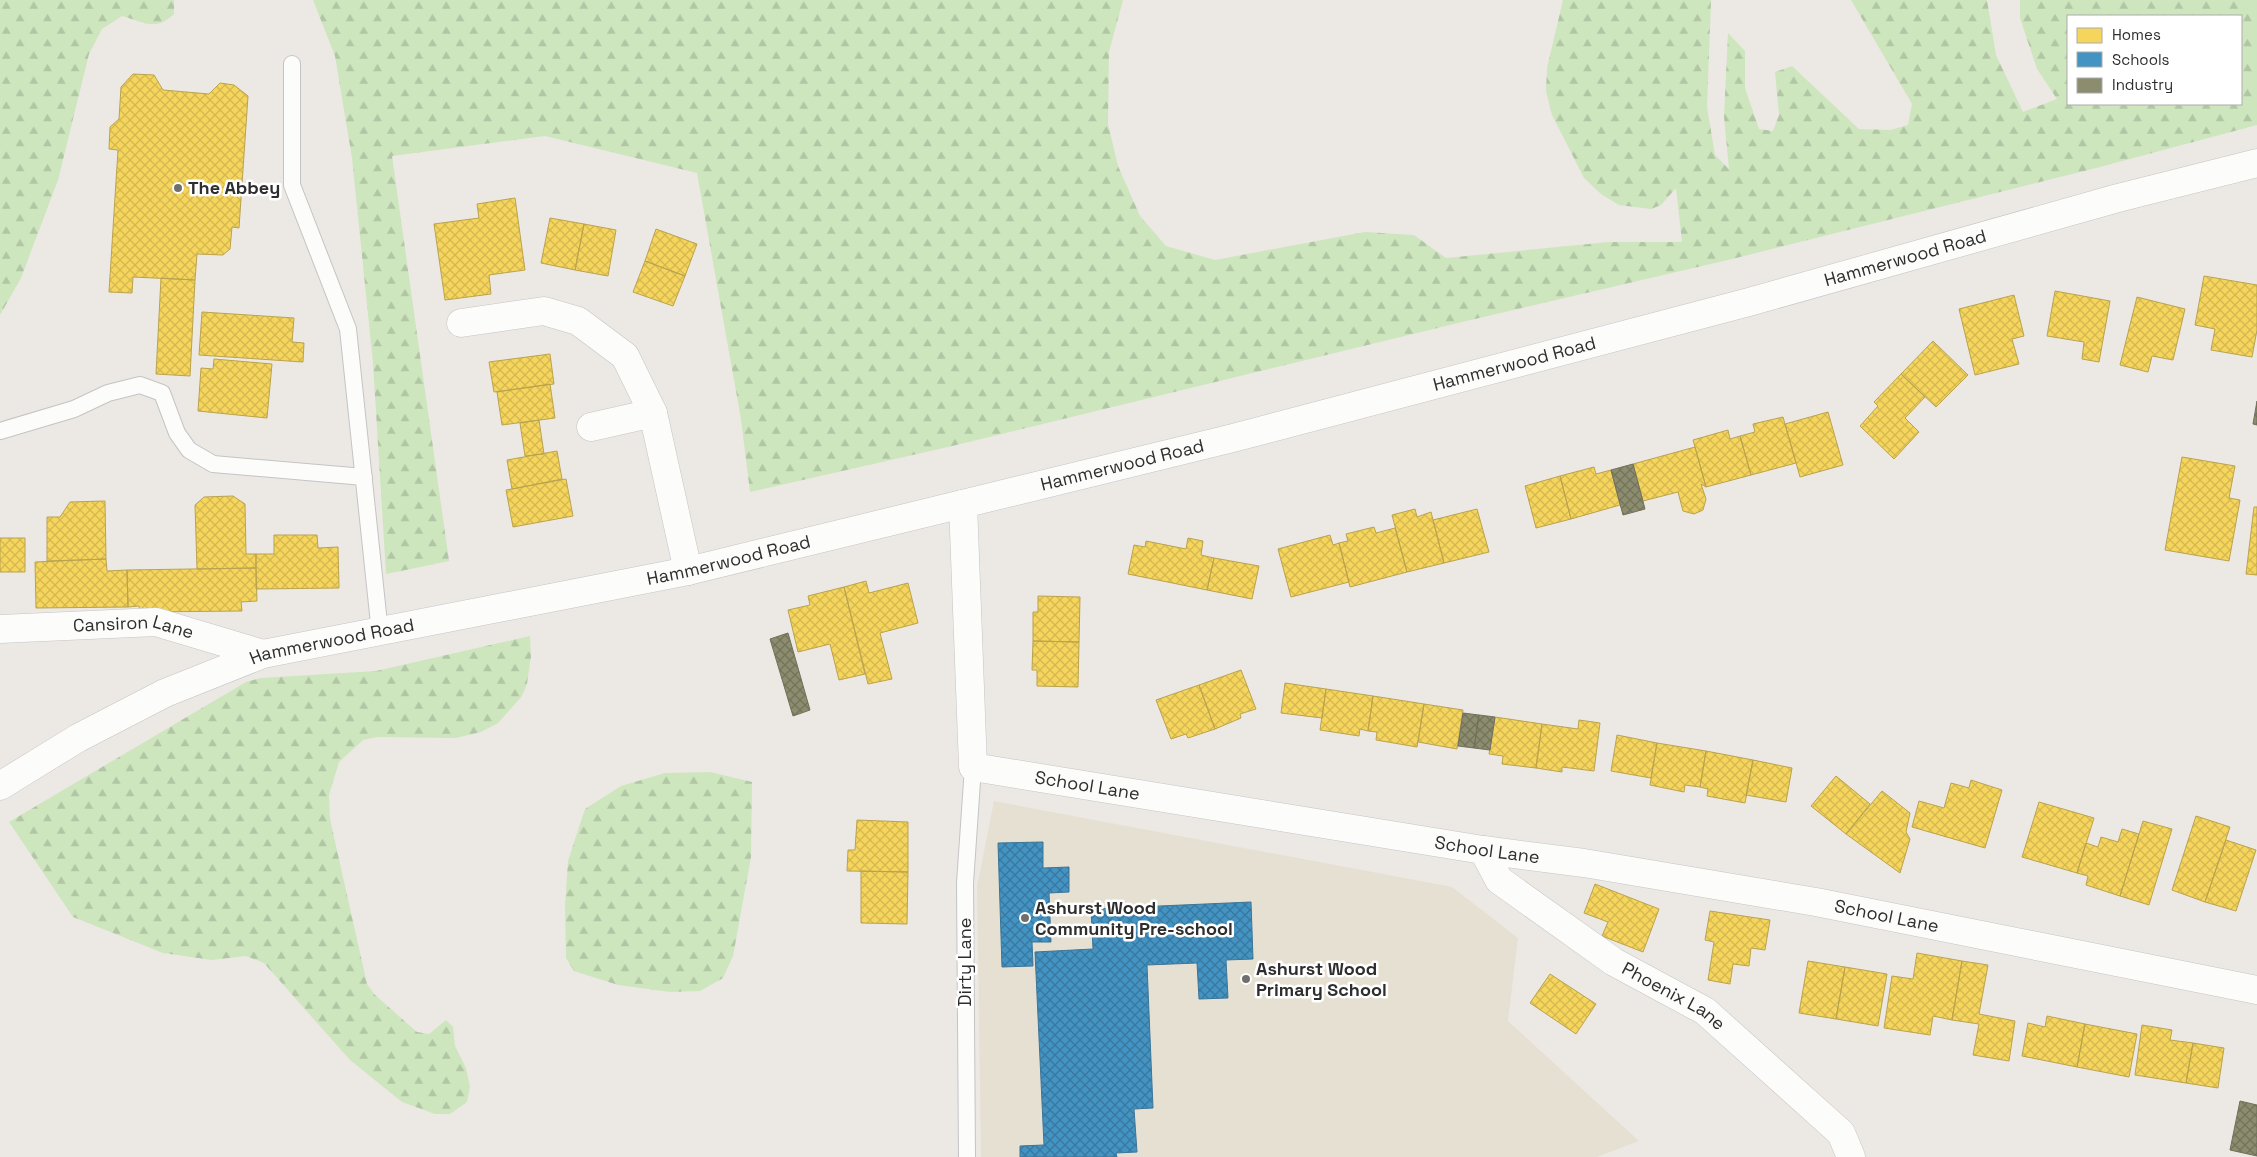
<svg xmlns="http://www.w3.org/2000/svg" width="2257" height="1157" font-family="'Space Grotesk',sans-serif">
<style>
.education{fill:#e6e0d3}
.forest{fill:url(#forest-firs);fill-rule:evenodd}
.homes{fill:url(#homes-cross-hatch);stroke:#baa34e}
.schools{fill:url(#schools-cross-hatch);stroke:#3d7596}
.industry{fill:url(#industry-cross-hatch);stroke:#70705b}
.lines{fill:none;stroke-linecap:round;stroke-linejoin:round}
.lane-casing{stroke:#c5c4c5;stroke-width:18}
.street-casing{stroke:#c5c4c5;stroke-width:29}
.lane{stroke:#fcfcfb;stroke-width:16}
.street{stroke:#fcfcfb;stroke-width:28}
.poi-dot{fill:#706f6e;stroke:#fff;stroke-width:2}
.labels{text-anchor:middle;stroke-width:5;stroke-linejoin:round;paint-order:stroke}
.poi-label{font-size:18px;font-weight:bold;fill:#2e2e2e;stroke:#fff;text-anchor:start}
.street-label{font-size:18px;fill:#2e2e2e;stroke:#fff}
</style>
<defs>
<pattern id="forest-firs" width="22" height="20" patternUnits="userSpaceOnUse" patternTransform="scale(1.25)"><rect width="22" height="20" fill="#cee6be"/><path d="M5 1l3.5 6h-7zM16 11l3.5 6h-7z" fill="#b1c6a4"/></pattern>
<pattern id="homes-cross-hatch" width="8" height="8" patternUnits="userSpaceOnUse" patternTransform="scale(1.25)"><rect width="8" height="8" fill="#f6d55c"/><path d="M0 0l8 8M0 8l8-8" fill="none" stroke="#d3b750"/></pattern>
<pattern id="schools-cross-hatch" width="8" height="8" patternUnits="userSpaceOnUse" patternTransform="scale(1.25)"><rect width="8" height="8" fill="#4393c3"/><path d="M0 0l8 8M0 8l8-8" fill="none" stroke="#38789f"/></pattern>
<pattern id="industry-cross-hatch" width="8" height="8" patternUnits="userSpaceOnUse" patternTransform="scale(1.25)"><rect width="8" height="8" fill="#8c8c6e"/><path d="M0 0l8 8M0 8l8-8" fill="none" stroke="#73735b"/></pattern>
</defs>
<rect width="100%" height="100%" fill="#ece8e4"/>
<path class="education" d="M994 801 1452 887 1518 938 1508 1021 1639 1141 1597 1157H981L977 887Z"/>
<path class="forest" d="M0 0H174V14C155 32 144 22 122 16L102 29 89 54 58 180 21 278 0 315Z
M313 0H1123L1109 52 1108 124 1118 166 1140 216 1166 246 1215 260 1365 232 1414 235 1446 258 1609 242H1682L1676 188 1661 205 1651 209 1619 205 1601 194 1584 178 1552 115 1546 91 1547 68 1563 0H1711L1707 107 1715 155 1729 169 1724 117 1728 33 1745 51V88L1759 129 1773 131 1779 115 1775 72 1792 66 1859 129 1890 130 1908 125 1912 104 1851 0H1987L1996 55 2023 112 2057 99 2037 69 2020 18V0H2257V125L2096 168 1732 259 1458 323 948 447 750 492 741 419 697 173 545 136 392 156 449 561 386 574 373 363 352 158 335 56ZM2068 16H2241V104H2068Z
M530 636 531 656 527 684 522 696 498 723 481 732 456 738 377 737 363 740 339 762 329 795 330 819 367 984 375 995 417 1032 429 1034 446 1020 453 1027 455 1046 466 1068 470 1087 467 1102 450 1114H435L402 1102 350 1060 264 963 246 956 212 960 163 953 73 917 9 822 246 682 261 678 376 671Z
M710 772 752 782 751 857 733 956 723 978 700 991 670 992 618 985 574 971 566 958 565 906 568 861 585 809 621 786 665 773Z"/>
<path class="homes" d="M133 74 154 75 163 90 209 94 220 83 234 85 248 96 239 228 232 227 230 249 223 255 197 254 195 280 133 277 132 293 109 292 118 150 109 149 110 127 119 119 121 87Z
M515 198 525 270 489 275 491 294 445 300 434 224 479 218 477 204Z
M550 218 584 224 575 270 541 263Z
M584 224 616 230 608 276 575 270Z
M656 229 697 244 685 276 645 261Z
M645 261 685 276 673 306 633 292Z
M2204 276 2257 285V330L2252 357 2211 350 2215 329 2195 325Z
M161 278 195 280 190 376 156 374Z
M2055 291 2110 301 2099 362 2082 359 2084 342 2047 336Z
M2014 295 2024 336 2012 339 2019 364 1975 375 1959 309Z
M2137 297 2185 309 2173 360 2152 356 2148 372 2120 365Z
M202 312 294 318 292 342 304 343 303 362 199 355Z
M1933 341 1968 375 1936 407 1901 374Z
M550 354 554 384 494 392 489 362Z
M214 359 272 364 267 418 198 411 201 368 213 369Z
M1901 374 1925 397 1905 418 1919 432 1894 459 1860 426 1878 406 1874 402Z
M550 384 555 418 502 425 497 392Z
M1828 412 1843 465 1800 477 1785 424Z
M1783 417 1796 463 1751 475 1740 436 1755 432 1753 424Z
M539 420 544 454 525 456 520 423Z
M1728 430 1730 439 1740 436 1751 475 1706 487 1693 440Z
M1695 447 1706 487 1701 484 1706 499 1703 510 1694 514 1683 511 1678 492 1643 501 1633 464Z
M557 451 562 479 512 489 507 460Z
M2182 457 2235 466 2229 498 2240 500 2229 561 2165 550Z
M1594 467 1596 474 1611 470 1620 505 1571 519 1560 476Z
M1560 476 1571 519 1536 528 1525 486Z
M566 479 573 516 513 527 506 490Z
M233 496 245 504 246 554H256V568L197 569 195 505 204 497Z
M105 501 106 559 47 561V517H60L70 502Z
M2254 507H2257V575L2246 574Z
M1415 509 1417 517 1431 512 1444 563 1407 572 1392 515Z
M1477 509 1489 552 1444 563 1433 520Z
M1374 527 1376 533 1395 528 1407 572 1350 587 1339 543 1348 541 1346 534Z
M274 535H317L318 548 338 547 339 588 256 589V554H274Z
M1330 535 1333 545 1339 543 1349 582 1291 597 1278 549Z
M0 538H25V572H0Z
M1188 538 1203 541 1201 555 1214 558 1207 590 1128 574 1134 545 1145 547 1146 541 1186 549Z
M1214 558 1259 566 1252 599 1207 590Z
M106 559 107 571 127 570 128 607 36 608 35 562Z
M256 568 257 601 241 602 242 611 140 612 139 606 128 607 127 570Z
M866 581 869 593 908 583 918 623 880 633 892 679 868 684 844 587Z
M844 587 865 674 839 680 830 644 798 652 788 610 810 605 808 596Z
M1038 596 1080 597 1079 642 1033 641V612H1038Z
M1033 641 1079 642 1078 687 1037 686V670H1032Z
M1241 670 1256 709 1240 714 1241 718 1215 729 1199 685Z
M1285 683 1326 689 1322 718 1281 713Z
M1199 685 1215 729 1188 738 1186 734 1171 739 1156 700Z
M1326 689 1373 696 1368 731 1360 729 1359 736 1320 730Z
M1373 696 1424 704 1417 747 1376 740 1377 732 1368 731Z
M1424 704 1463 710 1457 749 1418 742Z
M1495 717 1542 724 1536 768 1502 764 1503 756 1489 754Z
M1579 720 1600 723 1594 771 1562 767V772L1536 768 1542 724 1578 729Z
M1617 735 1657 743 1651 778 1611 771Z
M1657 743 1706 751 1700 787 1685 785 1684 792 1650 785Z
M1706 751 1753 760 1745 803 1707 796 1708 789 1700 787Z
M1753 760 1792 768 1786 802 1746 795Z
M1836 776 1870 804 1846 834 1811 806Z
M1971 780 2002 790 1985 848 1912 827 1919 801 1944 808 1951 783 1969 788Z
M1882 791 1910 813 1906 832 1910 839 1900 873 1846 834Z
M2039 802 2094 818 2077 873 2022 857Z
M2196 816 2230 827 2205 902 2172 890Z
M857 820 908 822V872L847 871 848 850H855Z
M2143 821 2172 829 2149 905 2120 896Z
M2122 829 2139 834 2120 896 2086 885 2088 876 2077 873 2086 843 2098 847 2101 837 2118 842Z
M2226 840 2256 850 2236 911 2205 902Z
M861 871 908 872 907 924 861 923Z
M1595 884 1659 909 1643 952 1602 936 1608 922 1584 913Z
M1710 911 1770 920 1765 950 1751 948 1749 966 1733 964 1730 984 1708 980 1714 942 1705 940Z
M1917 953 1962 961 1952 1020 1933 1016 1930 1035 1884 1028 1892 976 1913 979Z
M1808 961 1845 967 1836 1019 1799 1013Z
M1962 961 1988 965 1979 1014 2015 1021 2009 1061 1973 1055 1979 1024 1952 1020Z
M1845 967 1887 974 1878 1026 1836 1019Z
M1550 974 1596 1004 1576 1034 1530 1003Z
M2047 1016 2085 1024 2077 1067 2022 1056 2028 1023 2045 1027Z
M2085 1024 2137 1034 2129 1077 2077 1067Z
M2142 1025 2172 1030 2170 1040 2193 1043 2186 1083 2135 1075Z
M2193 1043 2224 1048 2218 1088 2186 1083Z"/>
<path class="schools" d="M1043 842V868L1069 867V892L1049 893 1051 942H1032L1033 966 1002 967 998 843Z
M1251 902 1253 959 1226 960 1228 998 1199 999 1197 963 1147 965 1153 1108 1134 1109 1137 1152 1116 1153 1117 1157H1020V1146L1044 1145 1035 952 1093 949 1091 909Z"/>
<path class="industry" d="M2257 401V425L2253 424Z
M1633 464 1645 509 1623 515 1611 470Z
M788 633 810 710 793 716 770 639Z
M1463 713 1479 715 1474 748 1458 746Z
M1479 715 1495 717 1490 750 1474 748Z
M2240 1101 2257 1105V1156L2230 1150Z"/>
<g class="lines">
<g class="lane-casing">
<path id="lane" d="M292 64V185L348 329 380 633
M0 431 74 409 108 393 140 385 162 393 177 433 189 450 213 464 364 477
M967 1157 965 883 973 767"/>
</g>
<g class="street-casing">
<g id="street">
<path d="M461 323 544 311 578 321 625 356 653 413 688 571"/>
<path d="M591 427 653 413"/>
<path id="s1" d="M963 504 973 767 1483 850 1584 863 1816 902 2257 990"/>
<path id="s2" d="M0 629 156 622 263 654"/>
<path id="s3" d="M0 786 78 738 165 693 263 654 688 571 1229 439 1749 302 2118 198 2257 163"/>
<path id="s4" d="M1483 850 1499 880 1614 962 1705 1011 1841 1133 1851 1157"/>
</g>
</g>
<use href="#lane" class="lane"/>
<use href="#street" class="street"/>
</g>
<g class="poi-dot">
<circle cx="178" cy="188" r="5"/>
<circle cx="1025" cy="918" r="5"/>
<circle cx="1246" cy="979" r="5"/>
</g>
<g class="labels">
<g class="poi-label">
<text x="188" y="194">The Abbey</text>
<text x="1035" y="914">Ashurst Wood<tspan x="1035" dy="21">Community Pre-school</tspan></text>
<text x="1256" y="975">Ashurst Wood<tspan x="1256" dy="21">Primary School</tspan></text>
</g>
<g class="street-label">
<text dy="6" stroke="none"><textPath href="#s3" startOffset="1985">Hammerwood Road</textPath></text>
<text dy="6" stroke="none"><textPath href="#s3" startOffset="1580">Hammerwood Road</textPath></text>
<text dy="6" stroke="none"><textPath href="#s3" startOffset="1175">Hammerwood Road</textPath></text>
<text dy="6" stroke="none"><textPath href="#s3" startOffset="770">Hammerwood Road</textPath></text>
<text dy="6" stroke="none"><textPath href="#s2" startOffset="134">Cansiron Lane</textPath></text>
<text dy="6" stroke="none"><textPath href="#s3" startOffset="365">Hammerwood Road</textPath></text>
<text dy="6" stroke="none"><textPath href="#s1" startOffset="379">School Lane</textPath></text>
<text dy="6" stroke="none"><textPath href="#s1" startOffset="784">School Lane</textPath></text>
<text dy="6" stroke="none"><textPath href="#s1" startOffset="1189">School Lane</textPath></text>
<text transform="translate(965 962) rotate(-90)" y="6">Dirty Lane</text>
<text dy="6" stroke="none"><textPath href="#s4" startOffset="244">Phoenix Lane</textPath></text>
</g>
</g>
<rect x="2067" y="15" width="175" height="90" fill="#ffffff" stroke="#ababab"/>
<rect x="2077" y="28" width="25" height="15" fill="#f6d55c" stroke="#ababab"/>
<text x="2112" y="40" font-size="15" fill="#2e2e2e">Homes</text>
<rect x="2077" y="52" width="25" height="15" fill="#4393c3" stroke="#ababab"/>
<text x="2112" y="65" font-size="15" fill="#2e2e2e">Schools</text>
<rect x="2077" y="78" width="25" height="15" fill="#8c8c6e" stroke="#ababab"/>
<text x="2112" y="90" font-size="15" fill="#2e2e2e">Industry</text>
</svg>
